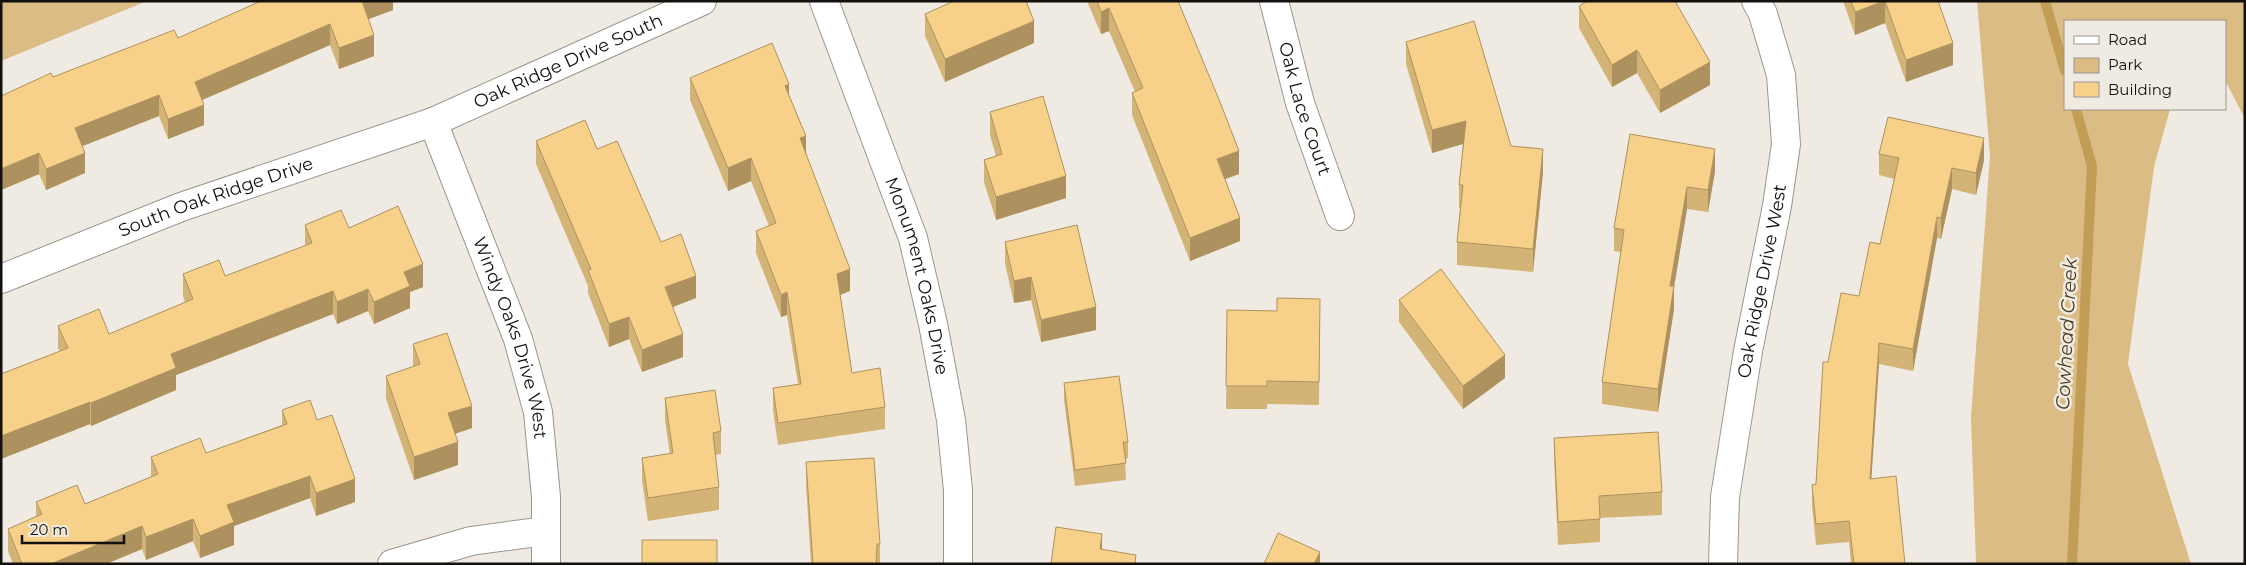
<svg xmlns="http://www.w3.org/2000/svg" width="2246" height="565" font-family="Montserrat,sans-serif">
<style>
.green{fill:#dabc84}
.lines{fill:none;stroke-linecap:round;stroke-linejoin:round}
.stream{stroke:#c19d56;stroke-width:10}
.street-casing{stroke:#9b968e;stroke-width:30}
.street{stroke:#fff;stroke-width:28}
.wall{fill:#d4b476}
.shaded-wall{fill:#ad9260}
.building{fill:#f7d189;stroke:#ad9260}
.labels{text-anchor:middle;stroke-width:5;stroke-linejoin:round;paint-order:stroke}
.street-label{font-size:18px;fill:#13110e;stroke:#f0ebe2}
.water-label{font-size:19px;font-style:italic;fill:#4b3b1c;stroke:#f0ebe2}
</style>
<rect width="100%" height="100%" fill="#f0ebe2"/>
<path class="green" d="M1 1H147L1 61Z
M1977 1H2245V119L2225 80V21H2065V109H2170L2154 167 2128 364 2191 564H1976L1971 417 1990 156Z"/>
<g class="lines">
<path class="stream" d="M2045 1 2065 71
M2072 564 2092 166 2076 109"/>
<g class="street-casing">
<g id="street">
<path id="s1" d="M824 1 913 238 933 324 951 420 958 490V564"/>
<path id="s2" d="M1274 1 1300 103 1340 216"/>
<path id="s3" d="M433 122 518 339 538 412 546 497V564"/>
<path id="s4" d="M1 279 181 207 433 122 702 1"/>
<path d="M392 564 471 541 545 531"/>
<path id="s5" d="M1723 564 1725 497 1748 351 1777 206 1786 144 1781 75 1763 14 1756 1"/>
</g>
</g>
<use href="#street" class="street"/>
</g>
<path class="wall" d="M393 1V10L368 19 374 56 339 69 330 45 202 100 204 125 168 139 159 116 82 146 85 173 46 190 39 174 1 190V96L53 77 178 38Z
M1087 1H1178L1239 174 1225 179 1240 241 1190 261 1132 115V93L1135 92 1109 31 1101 34Z
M1843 1H1938L1953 65 1906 82 1885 23 1855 35Z
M1579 6 1710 85 1660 113 1637 73 1612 87 1579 28Z
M925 14 1034 43 945 82 925 36Z
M1406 42 1511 146 1543 172 1533 272 1457 265V242L1460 208H1459V185L1463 144 1432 153 1406 64Z
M690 78 789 95 806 153 850 291 840 295 852 373 885 407V429L778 445 773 410V388L798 384 787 315 781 317 756 253V231L769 226 751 181 728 191 690 100Z
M990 112 1066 198 996 220 984 182V160L996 156 990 135Z
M1630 134 1715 171 1708 212 1687 209 1674 287V309L1658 412 1602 404V382L1621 252 1614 251V228Z
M536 141 597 149 696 298 673 307 683 357 642 372 629 339 609 347 588 293V286L536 164Z
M1879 154 1984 160 1976 195 1952 189 1941 239 1937 238 1913 371 1879 364 1871 479 1905 564H1851L1849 542 1816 545 1812 506V485L1816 484 1828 362 1859 296 1880 244 1894 179 1879 175Z
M305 225 349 228 423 287 410 292V308L374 324 368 311 337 324 333 314 176 375V390L91 426 90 424 1 459V374L60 351 58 348V326L109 334 185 302 183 296V274L225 276 305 246Z
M1005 242 1096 330 1041 342 1031 300 1014 303 1005 264Z
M1399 300 1505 378 1463 409 1399 322Z
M1227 310 1320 322 1319 405 1267 404V409H1226Z
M413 344 472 428 455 434 458 465 414 480 386 399V376L413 367Z
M1064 383 1128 442V458L1125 459 1126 480 1075 486 1064 400Z
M665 398 721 431V454L715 455 719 487V510L648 521 642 481V458L670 454 665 421Z
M282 410 317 420 355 502 316 516 310 498 234 526V545L200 558 193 541 146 560 142 549 106 564H13L8 551V529L36 516V502L85 504 151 477V457L206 453 282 425Z
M1554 438 1662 492V515L1600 518V542L1558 545 1554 461Z
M806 462 880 544V564H811L806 485Z"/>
<path class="shaded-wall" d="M361 1H393V10L361 22Z
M1885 1V23L1855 35V12Z
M1109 8V31L1101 34V12Z
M1034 21V43L945 82V59Z
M330 24V45L195 103V82Z
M374 35V56L339 69V48Z
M1953 43V65L1906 82V60Z
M1637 50V73L1612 87V65Z
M1710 62V85L1660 113V90Z
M789 84V107L785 86Z
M159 95V116L75 149V128Z
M204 105V125L168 139V119Z
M1466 121V143L1432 153V130Z
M806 136V158L800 138Z
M1984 138V160L1976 195V173Z
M1543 149V172L1533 272V249Z
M1715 149V171L1708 212V190Z
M1239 151V174L1217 182V159Z
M39 153V174L1 190V169Z
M85 153V173L46 190V169Z
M751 158V181L728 191V168Z
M1952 168V189L1941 239V218Z
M1066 176V198L996 220V197Z
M1687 187V209L1674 287V309L1658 412V389L1670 286Z
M1937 217V238L1913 371V349Z
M1240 218V241L1190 261V238Z
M423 264V287L410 292V308L374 324V302L404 272Z
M850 269V291L837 296V274Z
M696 276V298L665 310V287Z
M1031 277V300L1014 303V281Z
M368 289V311L337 324V302Z
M333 291V314L176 375V390L91 426V403L171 354Z
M787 292V315L781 317V295Z
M1096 307V330L1041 342V320Z
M629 317V339L609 347V324Z
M683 334V357L642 372V350Z
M1879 343V364L1870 500V479Z
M1505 355V378L1463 409V386Z
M90 402V424L1 459V436Z
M472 406V428L448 436V413Z
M458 442V465L414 480V457Z
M310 476V498L234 526V545L200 558V536L227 505Z
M355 479V502L316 516V493Z
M193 519V541L146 560V537Z
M142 526V549L106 564H51Z
M1102 534V556L1100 549Z
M1320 552V564H1314Z"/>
<path class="building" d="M261 1H362L374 35 339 48 330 24 195 82 204 105 168 119 159 95 75 128 85 153 46 169 39 153 1 169V96L51 73 53 77 174 30 178 38Z
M954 1H1026L1034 21 945 59 925 14Z
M1097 1H1178L1220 102 1239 151 1217 159 1240 218 1190 238 1132 93 1143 88 1109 8 1101 12Z
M1587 1H1675L1710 62 1660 90 1637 50 1612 65 1579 6Z
M1851 1H1884L1855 12Z
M1885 1H1938L1953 43 1906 60Z
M1474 21 1511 146 1543 149 1533 249 1457 242 1463 185H1459L1466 121 1432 130 1406 42Z
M772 43 789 84 785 86 806 136 800 138 850 269 837 274 852 373 880 368 885 407 778 423 773 388 801 384 787 292 781 295 756 231 776 223 751 158 728 168 690 78Z
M1043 96 1066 176 996 197 984 160 1002 154 990 112Z
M1888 117 1984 138 1976 173 1952 168 1941 218 1937 217 1913 349 1879 343 1870 479 1896 476 1905 564H1854L1849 521 1816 524 1812 485 1816 484 1823 362H1828L1841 293 1859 296 1870 242 1880 244 1899 158 1879 154Z
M585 120 597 149 617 141 661 242 681 234 696 276 665 287 683 334 642 350 629 317 609 324 588 270 591 269 536 141Z
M1630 134 1715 149 1708 190 1687 187 1670 286H1674L1658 389 1602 382 1624 230 1614 228Z
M398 206 423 264 404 272 410 286 374 302 368 289 337 302 333 291 171 354 176 368 91 403 90 402 1 436V374L68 348 58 326 99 309 109 334 193 299 183 274 219 260 225 276 312 243 305 225 341 210 349 228Z
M1077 225 1096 307 1041 320 1031 277 1014 281 1005 242Z
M1441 269 1505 355 1463 386 1399 300Z
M1277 298 1320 299 1319 382 1267 381V386H1226L1227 310 1277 311Z
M447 333 472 406 448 413 458 442 414 457 386 376 420 364 413 344Z
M1119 376 1128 442H1123L1126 463 1075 470 1064 383Z
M715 390 721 431 713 433 719 487 648 498 642 458 673 453 665 398Z
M310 400 317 420 332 415 355 479 316 493 310 476 227 505 234 522 200 536 193 519 146 537 142 526 51 564H22L8 529 42 514 36 502 77 485 85 504 158 474 151 457 200 438 206 453 287 424 282 410Z
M1658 432 1662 492 1599 496 1600 519 1558 522 1554 438Z
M874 458 880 544H877L876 564H813L806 462Z
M1056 527 1102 534 1100 549 1136 555 1135 564H1051Z
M1278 533 1320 552 1314 564H1264Z
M642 540H717V564H642Z"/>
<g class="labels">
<g class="street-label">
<text dy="6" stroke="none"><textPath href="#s4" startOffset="608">Oak Ridge Drive South</textPath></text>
<text dy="6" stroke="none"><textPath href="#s2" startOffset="112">Oak Lace Court</textPath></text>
<text dy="6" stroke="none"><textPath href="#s4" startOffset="230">South Oak Ridge Drive</textPath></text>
<text dy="6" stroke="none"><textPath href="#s1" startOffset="291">Monument Oaks Drive</textPath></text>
<text dy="6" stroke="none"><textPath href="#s5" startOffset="286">Oak Ridge Drive West</textPath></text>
<text dy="6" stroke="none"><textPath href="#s3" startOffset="230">Windy Oaks Drive West</textPath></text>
</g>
<g class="water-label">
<text transform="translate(2066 334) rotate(-87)" y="7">Cowhead Creek</text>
</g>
</g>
<rect width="2246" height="565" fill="none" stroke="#13110e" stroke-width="5"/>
<rect x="2064" y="20" width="162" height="90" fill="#f0ebe2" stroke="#98948d"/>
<rect x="2074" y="36" width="25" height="8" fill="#ffffff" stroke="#98948d"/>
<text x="2108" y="45" font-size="15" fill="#13110e">Road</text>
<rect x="2074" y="58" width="25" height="15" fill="#dabc84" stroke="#98948d"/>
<text x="2108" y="70" font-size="15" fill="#13110e">Park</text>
<rect x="2074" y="82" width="25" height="15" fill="#f7d189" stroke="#98948d"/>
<text x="2108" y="95" font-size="15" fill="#13110e">Building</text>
<path d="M22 535v8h102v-8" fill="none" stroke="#13110e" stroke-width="2.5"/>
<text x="30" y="535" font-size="15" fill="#13110e" stroke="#f0ebe2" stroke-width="4" paint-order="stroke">20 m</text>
</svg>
